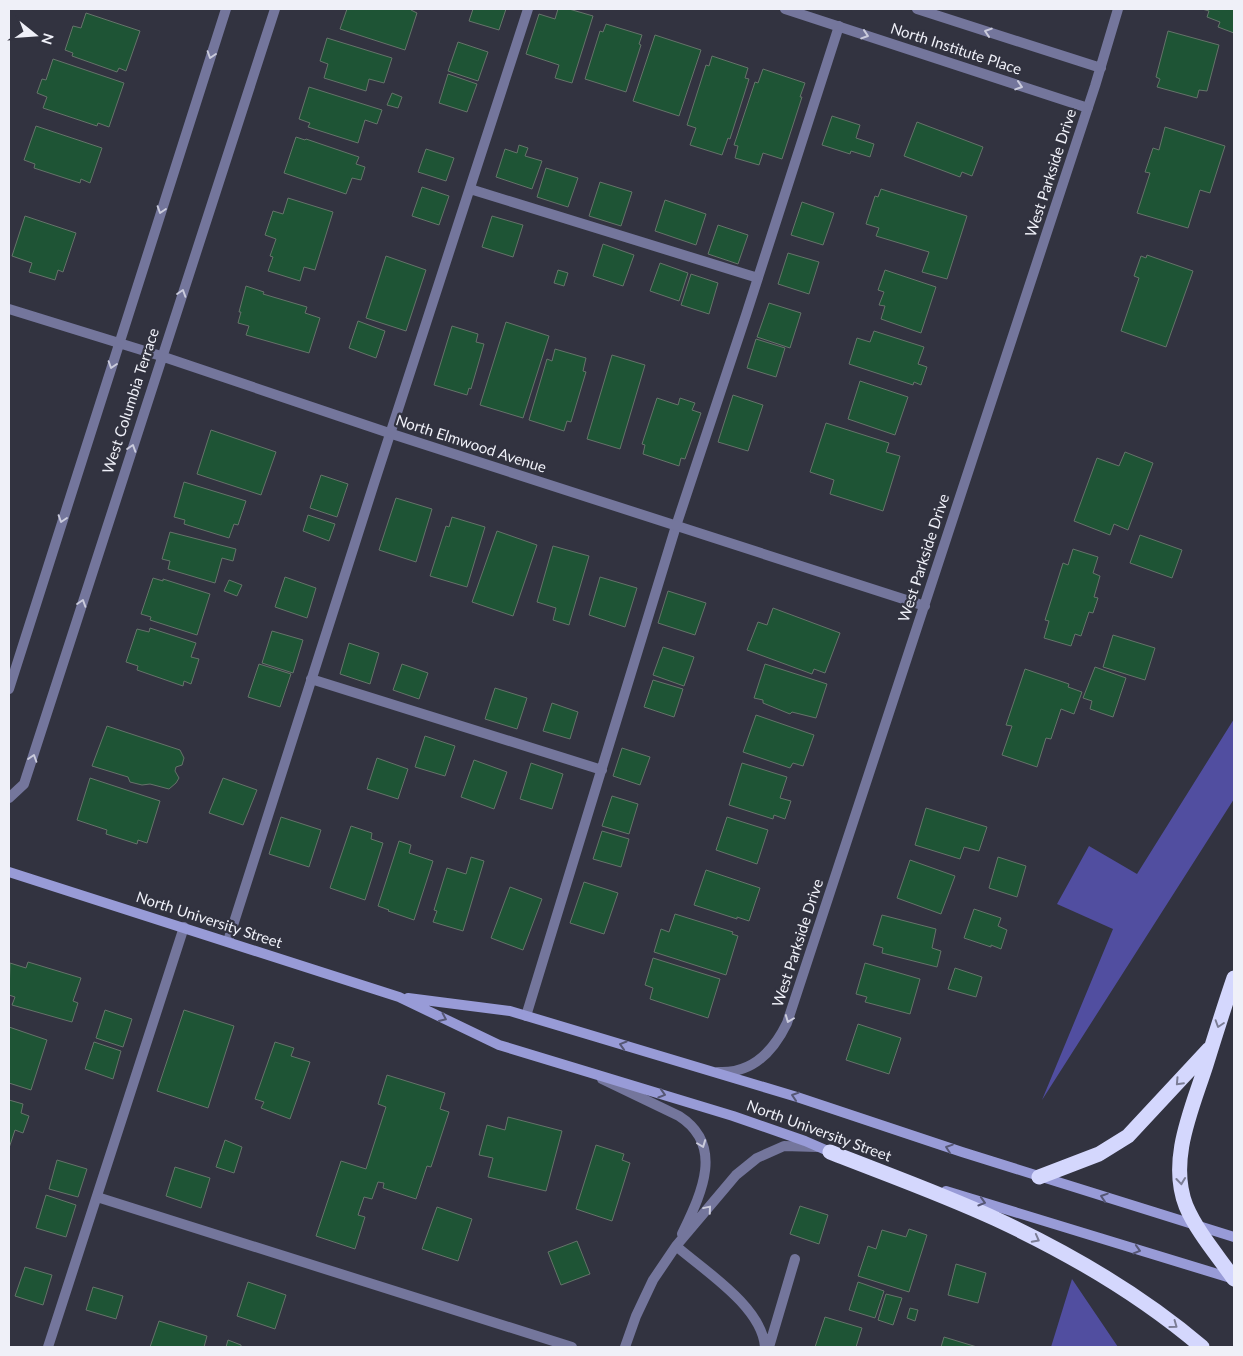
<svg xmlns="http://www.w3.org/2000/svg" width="1243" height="1356" font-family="Lato,sans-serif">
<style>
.forest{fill:#514ea0}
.building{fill:#1e5435;stroke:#65736a}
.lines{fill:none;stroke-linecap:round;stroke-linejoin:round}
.lane{stroke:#74769c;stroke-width:10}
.street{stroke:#74769c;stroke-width:10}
.secondary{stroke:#989bd7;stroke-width:10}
.highway{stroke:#d4d7fd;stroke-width:15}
.oneway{stroke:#cacbdc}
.oneway2{stroke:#565775}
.oneway3{stroke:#7b7d95}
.labels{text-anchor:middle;stroke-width:4.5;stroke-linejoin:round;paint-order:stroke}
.street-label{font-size:15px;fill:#eff0f8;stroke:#323340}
</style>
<rect width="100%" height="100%" fill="#323340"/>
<path class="forest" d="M1234 719V799L1042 1100 1113 929 1057 904 1089 846 1137 874Z
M1072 1279 1118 1347H1051Z"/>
<path class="building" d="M347 9H411V10L417 13 405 50 340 29Z
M473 9H506L499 30 469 21Z
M558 9H569L593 16 572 83 555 78 559 65 526 54 539 14 555 19Z
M1202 9H1234V33L1218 27 1220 22 1207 17 1209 11Z
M86 13 140 31 126 71 119 68 117 72 72 56 73 53 65 50 73 26 81 28Z
M606 24 642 35 639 44 641 45 626 92 585 79 600 31 603 32Z
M1168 31 1219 45 1207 91 1199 90 1197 98 1157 87 1160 79 1156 77Z
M655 35 701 50 679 116 633 101Z
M327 38 392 58 384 83 369 79 366 91 324 78 328 64 320 61Z
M458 42 488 52 478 81 448 71Z
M712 56 748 68 745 78 749 79 730 139 728 138 722 155 690 145 696 128 687 125 706 65 709 66Z
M53 59 124 83 109 127 98 123 97 126 43 108 47 97 37 93 42 79 46 80Z
M763 69 805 83 800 97H802L782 159 763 153 759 165 735 158 738 146 734 145 755 82 758 83Z
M448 74 477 84 467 112 439 103Z
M309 87 382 110 377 124 365 120 358 143 308 127 310 123 299 119Z
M392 93 402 97 398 108 387 105Z
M832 116 860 125 856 138 874 144 870 157 851 151 850 154 822 145Z
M917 122 983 147 972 176 962 172 960 177 904 156Z
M36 126 102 148 90 183 81 179 80 183 34 168 35 164 24 160Z
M1165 127 1225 146 1210 193 1200 190 1188 228 1137 213 1150 173 1145 172 1153 148 1159 150Z
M296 137 305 140 306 139 359 157 356 164 365 167 361 180 352 178 346 194 284 173Z
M519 145 528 148 525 156 542 161 532 189 496 177 505 149 517 153Z
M426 149 454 158 446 181 418 172Z
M546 168 578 178 568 207 537 197Z
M600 182 632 192 621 226 589 216Z
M422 187 449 196 439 225 412 216Z
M881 189 967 216 947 279 922 272 929 252 876 236 879 228 866 224 875 196 878 197Z
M288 198 333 212 315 270 304 267 300 281 268 271 273 257 270 256 276 239 265 235 273 211 283 214Z
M665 200 706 214 696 245 655 231Z
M802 202 834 213 823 245 791 235Z
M25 216 76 233 63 272 58 270 55 280 29 272 32 263 12 256Z
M492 216 523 225 513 257 482 247Z
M718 225 748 235 738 264 708 254Z
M603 244 634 255 623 286 593 276Z
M788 253 819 262 809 294 778 284Z
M1147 255 1193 271 1166 347 1121 331 1139 278 1134 276 1141 256 1146 258Z
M386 256 426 270 406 331 366 318Z
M660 263 688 273 679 301 650 291Z
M558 270 568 273 564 286 554 283Z
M885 270 936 287 921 333 881 319 885 306 879 305 884 292 878 290Z
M691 274 718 283 709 314 681 305Z
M246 286 264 292 263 294 307 307 305 313 320 318 309 353 246 335 249 326 238 323 241 312H239Z
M769 303 801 313 790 348 757 337Z
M358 321 385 331 376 358 349 348Z
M506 322 549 336 523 418 480 405Z
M452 326 478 334 476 342 484 344 471 389 469 388 467 395 434 385Z
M874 331 924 347 918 364 927 367 921 385 914 382 913 385 849 364 857 338 870 342Z
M756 339 785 348 776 377 747 368Z
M555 349 586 358 583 371 586 372 571 422 567 421 564 431 529 420 547 359 552 361Z
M612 355 645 365 620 449 587 439Z
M860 381 908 397 895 435 848 419Z
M733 395 763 405 748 451 718 442Z
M657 398 678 405 680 398 695 403 692 410 701 413 685 459 681 458 679 466 643 454 645 445 642 444Z
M826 423 889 443 886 452 900 456 883 511 830 494 834 480 810 472Z
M211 430 276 452 261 495 197 474Z
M1125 452 1153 463 1128 530 1114 524 1110 535 1074 521 1097 458 1119 466Z
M321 475 348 484 337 517 310 508Z
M184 482 246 501 238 525 234 524 229 538 184 524 185 520 174 517Z
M396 498 432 509 416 562 379 550Z
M308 515 335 524 329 541 303 531Z
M452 517 485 527 467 587 430 576 446 526 449 527Z
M497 531 537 545 513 616 472 602Z
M170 532 236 549 233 561 222 558 215 583 168 569 170 561 162 559Z
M1140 535 1182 550 1172 578 1130 563Z
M553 546 589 556 569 625 553 620 556 608 537 602Z
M1073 549 1098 557 1093 573 1100 576 1094 597 1098 598 1093 613 1089 612 1081 636 1075 634 1071 646 1044 638 1049 621 1045 620 1063 563 1068 565Z
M285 577 316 588 307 618 275 607Z
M600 577 637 588 625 627 589 615Z
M153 578 163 581V579L210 594 197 635 150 620 151 617 141 614Z
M229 580 242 585 237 596 224 591Z
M668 591 706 603 695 635 658 623Z
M773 608 840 633 825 673 814 669 812 674 747 650 758 622 767 625Z
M150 628 196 643 191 657 199 659 191 684 184 681 183 686 137 670 138 666 126 662 137 629 149 632Z
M272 631 303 640 293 673 262 663Z
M1113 635 1155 648 1145 680 1103 667Z
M349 643 379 653 370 684 340 674Z
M663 647 694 657 684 686 653 675Z
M259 664 291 674 280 707 248 697Z
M402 664 428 673 419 699 393 690Z
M765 664 827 684 816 718 792 712 790 714 763 703V700L754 698Z
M1095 667 1126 678 1113 717 1090 709 1092 701 1083 698Z
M1025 669 1069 684 1068 687 1082 692 1074 714 1061 709 1051 739 1046 738 1037 767 1002 755 1012 726 1006 725Z
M653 680 683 689 674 717 644 707Z
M495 688 527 698 517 729 485 719Z
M552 703 578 712 570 739 543 731Z
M756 715 814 735 803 766 793 763 790 768 743 752Z
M107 726 180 750 184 758 182 765 176 767 175 771 179 778 176 783 169 789 150 784 142 785 130 782 128 777 92 766Z
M425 736 455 746 445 776 415 767Z
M622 748 650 757 640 785 613 776Z
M377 758 408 769 398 799 367 789Z
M474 760 507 772 494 809 461 797Z
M531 763 563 774 552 809 520 799Z
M742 763 787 777 780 798 791 801 785 819 774 815 773 819 729 805Z
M90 778 160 801 147 843 138 840 137 844 106 834 107 830 77 820Z
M223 778 257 790 243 825 209 813Z
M612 796 638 804 629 834 602 826Z
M926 808 987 827 979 851 964 847 960 859 915 845Z
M281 817 321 830 309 867 269 854Z
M727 817 768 830 757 864 716 850Z
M351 826 372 833 371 839 383 843 365 900 330 888Z
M602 831 629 839 621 867 593 859Z
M399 841 411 845 409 853 433 861 414 920 388 911 389 910 378 906Z
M471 857 484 861 463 931 433 922 437 911 434 910 447 868 466 874Z
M998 857 1026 866 1017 897 989 888Z
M910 860 955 876 941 914 897 898Z
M706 870 760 888 749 921 737 917V919L694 905Z
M584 882 618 893 604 934 570 923Z
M510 887 542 899 523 950 491 938Z
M974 909 1001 918 998 926 1007 930 1001 949 991 945V947L964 938Z
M675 914 733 932 732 934 738 936 726 975 654 952 661 929 669 932Z
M882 915 936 929 932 948 941 951 937 967 882 953 883 948 873 945Z
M653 958 720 979 708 1018 650 999 653 988 645 985Z
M28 962 81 978 73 1001 78 1003 72 1022 12 1005 15 997 9 995 10 963 26 968Z
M865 963 920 979 910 1014 865 1002 867 997 856 994Z
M955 968 982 977 976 997 948 989Z
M105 1010 132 1019 123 1047 96 1038Z
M184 1010 234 1026 208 1108 157 1091Z
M858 1024 901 1038 889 1074 846 1060Z
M9 1027 47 1040 31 1090 9 1083Z
M94 1042 121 1051 113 1079 85 1069Z
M275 1042 294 1048 291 1056 310 1062 290 1119 261 1108 264 1102 255 1099Z
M387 1075 445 1093 440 1109 449 1112 431 1167 427 1166 416 1199 383 1188 384 1183 378 1182 372 1199 364 1197 358 1215 365 1217 355 1249 316 1236 341 1161 366 1169 386 1107 378 1104Z
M9 1100 23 1104 21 1113 29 1116 23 1133 15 1130 9 1148Z
M508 1117 562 1131 546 1191 488 1177 493 1158 479 1155 487 1125 505 1130Z
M225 1140 242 1147 234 1173 216 1167Z
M596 1145 624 1154 622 1160 630 1163 612 1221 576 1209Z
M57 1160 87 1169 78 1197 49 1189Z
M175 1167 210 1178 201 1208 166 1196Z
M46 1195 76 1205 66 1237 36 1228Z
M800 1206 828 1215 819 1244 790 1234Z
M437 1207 472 1219 458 1261 422 1249Z
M909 1229 927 1235 909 1292 858 1276 868 1246 876 1249 882 1230 906 1237Z
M577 1241 590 1274 561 1285 548 1252Z
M956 1264 986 1273 978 1303 948 1295Z
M25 1267 52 1275 43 1305 15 1296Z
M248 1282 286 1295 275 1329 237 1316Z
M858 1282 884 1291 875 1318 849 1310Z
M93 1287 123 1296 116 1319 86 1310Z
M886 1294 902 1298 893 1325 878 1320Z
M910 1308 918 1310 915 1321 907 1318Z
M825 1317 862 1328 856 1347H815Z
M159 1321 207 1336 204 1347H150Z
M944 1337 977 1347H941Z
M228 1340 241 1345V1347H226Z"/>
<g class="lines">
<path class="lane" d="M470 189 758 278
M311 679 602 770
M228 941C326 630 427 319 528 9
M526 1016 676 526 746 315 839 26
M97 1197 572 1347
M48 1347 184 927"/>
<path class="street" d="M785 9 1088 108
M917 9 1101 68
M9 309 161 356 392 434 925 606
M9 689 226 9
M9 798 24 784 275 9
M718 1072C752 1074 773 1052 787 1023L1095 86 1118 9
M602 1079 679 1116C726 1146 700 1196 682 1234
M676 1246C705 1271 762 1307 765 1347
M625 1347 636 1316 653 1280 676 1246 736 1175 757 1158 784 1146 817 1147
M769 1347 795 1259"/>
<path class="secondary" d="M9 872 399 997 499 1045 733 1116 805 1141 835 1154
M408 998 510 1011 797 1097 962 1152 1234 1237
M946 1191 1234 1279"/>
<path class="highway" d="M1234 978C1224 1007 1215 1036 1206 1065 1192 1109 1168 1160 1186 1206 1197 1232 1218 1256 1234 1279
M830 1152C886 1174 942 1194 996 1219 1069 1253 1141 1295 1202 1347
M1039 1177 1099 1154 1128 1136 1209 1049"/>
</g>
<defs><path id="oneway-chevron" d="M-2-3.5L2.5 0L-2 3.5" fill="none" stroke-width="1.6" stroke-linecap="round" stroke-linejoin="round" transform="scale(1.25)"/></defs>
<g class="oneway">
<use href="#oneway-chevron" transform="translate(988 32) rotate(-162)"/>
<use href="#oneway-chevron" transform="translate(865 35) rotate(18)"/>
<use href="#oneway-chevron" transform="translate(211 55) rotate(108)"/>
<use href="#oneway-chevron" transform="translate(1019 86) rotate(18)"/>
<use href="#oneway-chevron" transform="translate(161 210) rotate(108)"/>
<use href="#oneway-chevron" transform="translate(182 293) rotate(-72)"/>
<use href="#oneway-chevron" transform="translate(112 365) rotate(108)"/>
<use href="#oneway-chevron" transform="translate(132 448) rotate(-72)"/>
<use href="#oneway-chevron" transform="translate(62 519) rotate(108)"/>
<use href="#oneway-chevron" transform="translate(82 603) rotate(-72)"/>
<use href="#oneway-chevron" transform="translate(33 758) rotate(-72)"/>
<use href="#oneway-chevron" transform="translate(789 1019) rotate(111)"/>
<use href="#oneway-chevron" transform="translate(702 1144) rotate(69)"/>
<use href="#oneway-chevron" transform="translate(708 1209) rotate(-50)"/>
</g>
<g class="oneway2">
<use href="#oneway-chevron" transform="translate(443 1018) rotate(25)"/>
<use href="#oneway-chevron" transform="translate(623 1045) rotate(-163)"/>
<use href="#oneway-chevron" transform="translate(662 1094) rotate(17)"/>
<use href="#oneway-chevron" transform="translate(795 1096) rotate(-162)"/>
<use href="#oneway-chevron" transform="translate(949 1148) rotate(-161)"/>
<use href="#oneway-chevron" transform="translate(1104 1197) rotate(-162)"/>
<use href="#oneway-chevron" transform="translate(982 1202) rotate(17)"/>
<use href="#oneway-chevron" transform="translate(1137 1250) rotate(17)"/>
</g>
<g class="oneway3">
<use href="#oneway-chevron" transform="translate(1219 1024) rotate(108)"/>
<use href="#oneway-chevron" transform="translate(1179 1082) rotate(133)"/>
<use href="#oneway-chevron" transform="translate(1181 1181) rotate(84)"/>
<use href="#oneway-chevron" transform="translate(1036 1239) rotate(28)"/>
<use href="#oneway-chevron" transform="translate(1174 1325) rotate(36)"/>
</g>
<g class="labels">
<g class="street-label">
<text transform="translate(956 49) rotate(18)" y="5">North Institute Place</text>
<text transform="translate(1051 173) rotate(-72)" y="5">West Parkside Drive</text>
<text transform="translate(131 401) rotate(-72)" y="5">West Columbia Terrace</text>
<text transform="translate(471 444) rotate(18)" y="5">North Elmwood Avenue</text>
<text transform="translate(924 558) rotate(-72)" y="5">West Parkside Drive</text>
<text transform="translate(209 920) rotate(18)" y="5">North University Street</text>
<text transform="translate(798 943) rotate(-72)" y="5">West Parkside Drive</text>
<text transform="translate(819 1131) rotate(20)" y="5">North University Street</text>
</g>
</g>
<rect width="1243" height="1356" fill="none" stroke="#eff0f8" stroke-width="20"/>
<g transform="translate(35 35) rotate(107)" stroke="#323340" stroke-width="4" paint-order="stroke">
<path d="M0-4L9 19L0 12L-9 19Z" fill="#eff0f8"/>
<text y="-8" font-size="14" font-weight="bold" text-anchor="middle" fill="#eff0f8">N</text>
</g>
</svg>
